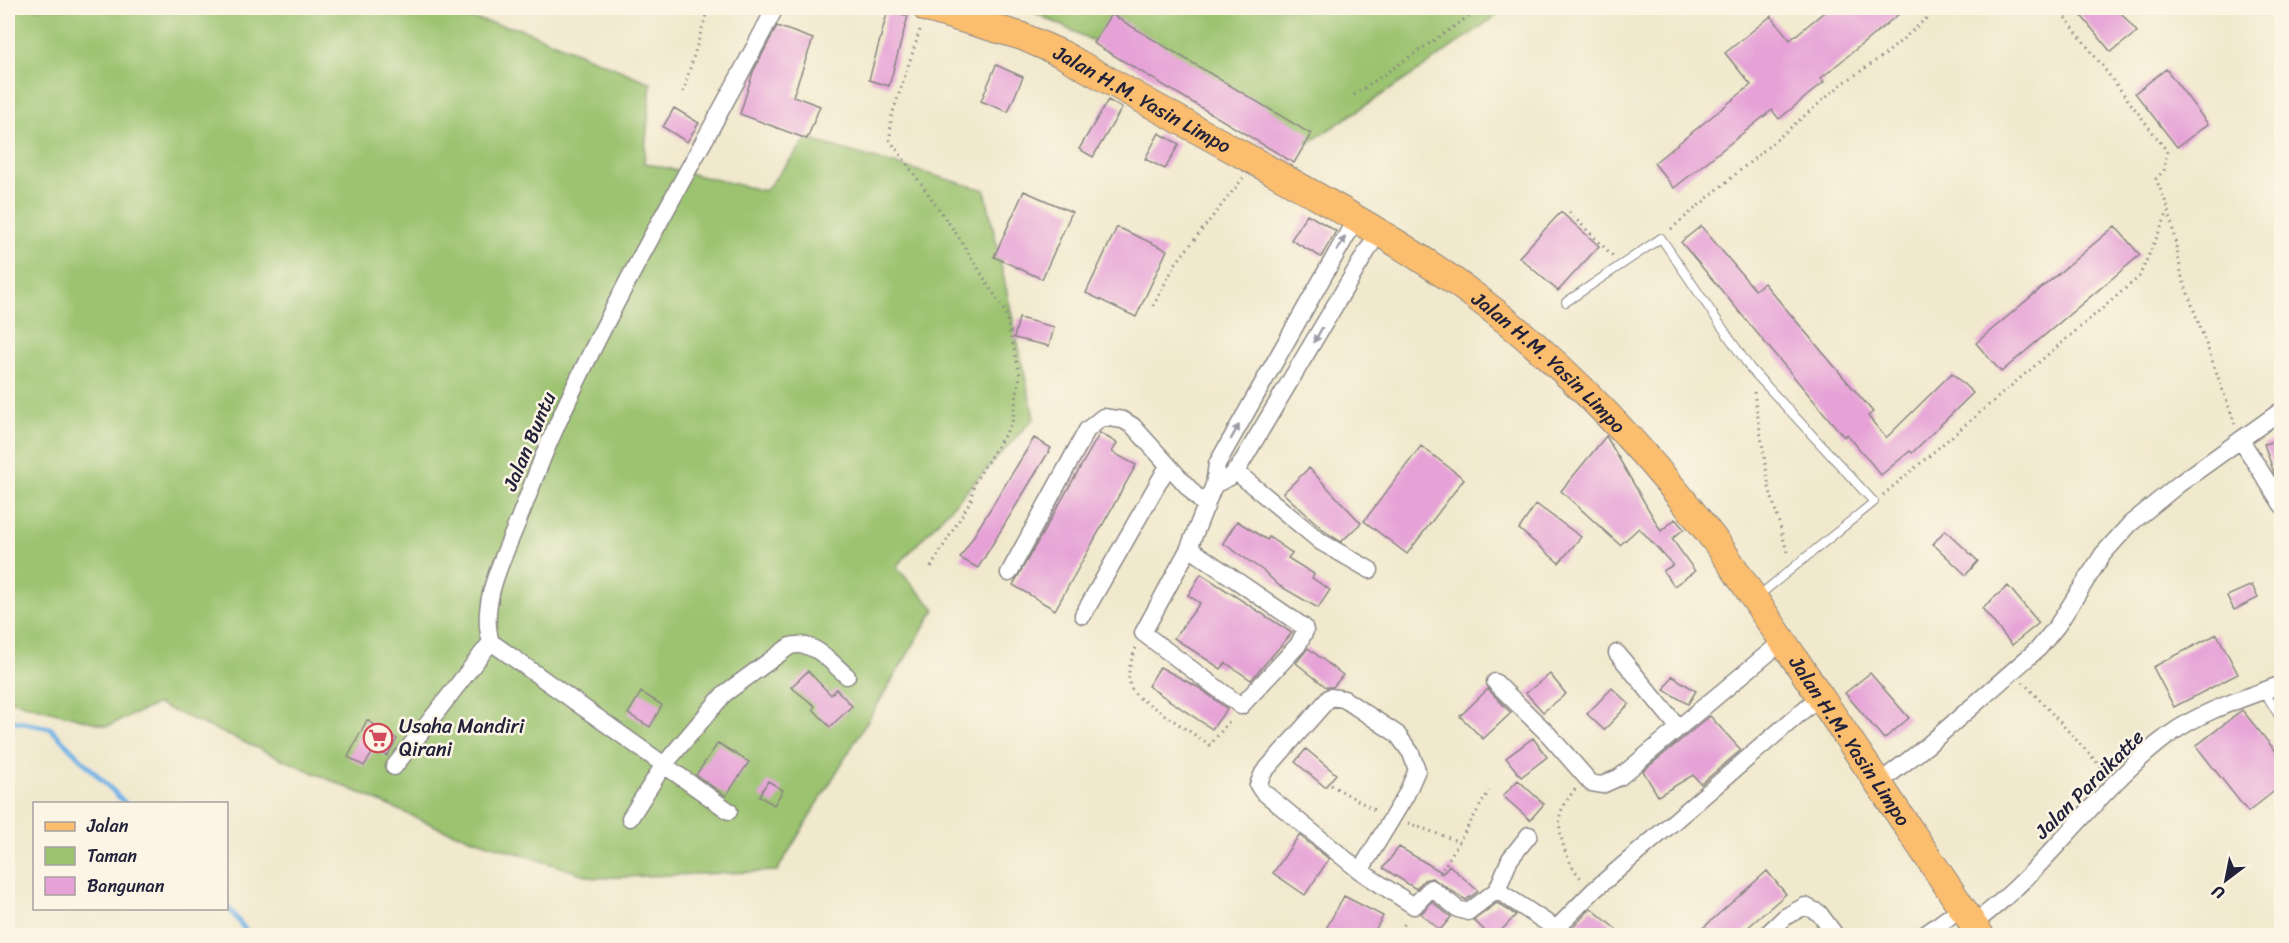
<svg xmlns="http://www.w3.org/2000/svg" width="2289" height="943" font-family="Sriracha,sans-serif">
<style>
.green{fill:#9bc36f;stroke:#5e7255;stroke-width:1.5}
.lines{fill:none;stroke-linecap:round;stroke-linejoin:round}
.stream{stroke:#73b3e7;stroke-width:5}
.building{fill:#e6a2d7}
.lane-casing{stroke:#8a8684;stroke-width:10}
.street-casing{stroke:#8a8684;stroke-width:19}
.primary-casing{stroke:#8a8684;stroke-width:29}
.path{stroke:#8a8684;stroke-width:3;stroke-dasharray:1.5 4.5;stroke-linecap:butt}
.lane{stroke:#fff;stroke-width:8}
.street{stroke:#fff;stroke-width:16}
.primary{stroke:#fbbd6e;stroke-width:27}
.oneway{fill:#9c9ca7}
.labels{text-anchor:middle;stroke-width:5;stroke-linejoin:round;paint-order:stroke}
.street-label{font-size:20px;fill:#22223b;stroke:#fcf5e5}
.poi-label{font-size:20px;fill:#22223b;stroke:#fcf5e5;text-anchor:start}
</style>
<rect width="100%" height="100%" fill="#fcf5e5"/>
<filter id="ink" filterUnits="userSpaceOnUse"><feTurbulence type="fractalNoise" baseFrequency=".0167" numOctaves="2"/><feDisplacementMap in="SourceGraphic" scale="12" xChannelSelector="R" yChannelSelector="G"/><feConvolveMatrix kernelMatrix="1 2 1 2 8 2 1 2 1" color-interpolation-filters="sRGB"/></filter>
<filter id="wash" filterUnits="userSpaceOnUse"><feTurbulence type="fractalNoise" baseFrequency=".008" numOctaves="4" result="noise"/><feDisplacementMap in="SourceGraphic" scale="24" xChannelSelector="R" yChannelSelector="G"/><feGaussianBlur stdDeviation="1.35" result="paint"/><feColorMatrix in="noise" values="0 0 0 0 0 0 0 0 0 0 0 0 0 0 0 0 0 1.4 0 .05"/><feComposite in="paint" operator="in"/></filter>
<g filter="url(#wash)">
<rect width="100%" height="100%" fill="#f1e9cd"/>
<path class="green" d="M8 8H420L521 29 651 83 644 163 765 191 807 139 985 190 1034 418 896 567 935 609 777 871 595 878 442 829 157 704 108 726 8 700Z
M1025 8H1507L1417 72 1307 144Z"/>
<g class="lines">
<path class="stream" d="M8 720 50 728 126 804
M226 905 250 936"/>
</g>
<g id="blocks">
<path class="building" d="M1829 8H1906L1821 78 1824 82 1779 119 1772 110 1674 188 1654 163 1751 85 1725 53 1771 16 1790 40Z
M2075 8H2117L2137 32 2111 52Z
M888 10 908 16 889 86 869 80Z
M1111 14 1311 134 1294 163 1093 43Z
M777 26 813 39 793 96 820 106 807 139 740 114 753 72Z
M996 65 1023 77 1008 112 981 101Z
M2166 69 2208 124 2177 147 2135 93Z
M1108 100 1122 108 1093 157 1079 149Z
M674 108 699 123 687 142 663 127Z
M1159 133 1179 144 1165 169 1145 159Z
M1024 191 1072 212 1042 279 994 257Z
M1561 212 1599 246 1558 291 1519 257Z
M1307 214 1336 231 1321 257 1291 240Z
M1701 226 1755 290 1764 283 1873 412 1868 416 1886 438 1952 373 1973 393 1912 453 1910 451 1881 475 1847 434 1844 437 1681 242Z
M2115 226 2140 255 2001 372 1976 343Z
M1117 227 1167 250 1136 317 1086 293Z
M1019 318 1054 327 1049 346 1014 338Z
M1100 433 1117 443 1112 452 1136 465 1055 610 1013 585Z
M1606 436 1661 531 1675 519 1684 529 1672 539 1695 571 1674 586 1663 571 1673 565 1639 528 1620 545 1561 491Z
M1034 438 1051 448 978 568 960 558Z
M2282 439V485L2274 473 2264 444Z
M1421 446 1464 479 1407 554 1364 521Z
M1309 468 1361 523 1341 542 1327 533 1283 493Z
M1536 504 1581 537 1559 563 1519 529Z
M1237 521 1267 540 1269 537 1292 553 1288 558 1314 574 1312 578 1330 590 1318 608 1278 585 1265 572 1223 543Z
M1945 530 1978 561 1966 575 1933 544Z
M1201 574 1292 633 1251 680 1226 663 1221 669 1174 638 1200 603 1188 595Z
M2252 585 2258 598 2234 610 2227 596Z
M2008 586 2039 623 2012 645 1982 608Z
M2217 634 2238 674 2174 707 2153 667Z
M1308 648 1343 675 1333 687H1326L1296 663Z
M1160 667 1201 689 1227 709 1212 729 1148 686Z
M808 671 831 695 836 689 852 706 830 727 813 709 815 706 791 687Z
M1870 673 1909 718 1884 739 1845 693Z
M1550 674 1566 694 1543 712 1526 693Z
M1672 676 1696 691 1688 704 1664 690Z
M1612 688 1629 704 1604 730 1587 714Z
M1488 689 1511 713 1483 739 1460 716Z
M641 692 662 705 650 727 628 714Z
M2242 710 2282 759V785L2248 812 2196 746Z
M1710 716 1741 750 1701 784 1693 775 1658 796 1643 771Z
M367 720 397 739 387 756 375 749 364 766 348 757Z
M1533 738 1547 757 1521 777 1506 758Z
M718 743 749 762 726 796 696 775Z
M1306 749 1336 774 1325 787 1295 762Z
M1518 780 1544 804 1530 820 1503 796Z
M768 781 783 790 774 805 759 796Z
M1299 835 1329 859 1305 895 1273 873Z
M1399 847 1443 873 1449 865 1478 891 1466 900 1432 878 1424 880 1416 889 1383 868Z
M1767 871 1786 894 1738 936H1694Z
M1344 896 1383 916 1372 936H1322Z
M1432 902 1451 917 1440 930 1421 914Z
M1497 903 1516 915 1496 936H1490L1474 920Z
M1591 908 1624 936H1565Z"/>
</g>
</g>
<g filter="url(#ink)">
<use href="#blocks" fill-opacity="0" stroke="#8a8684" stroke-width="1.5"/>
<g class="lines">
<g class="lane-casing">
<path id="lane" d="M1566 302 1661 238 1750 368 1874 502 1757 597
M2264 691 2282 721"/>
</g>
<g class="street-casing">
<path id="street" d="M2241 440 2282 505
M1235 471 1321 542 1370 570
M1214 485 1230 477 1239 467 1379 231
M1189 548 1304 627 1305 631 1298 645 1241 706 1143 633 1189 548 1214 485 1217 464 1357 217
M1009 573 1087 430 1103 417 1123 420 1133 426 1206 507
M1083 615 1168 466
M1617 653 1679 728
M1495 682 1548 734 1591 783 1602 785 1620 777 1784 640
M394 767 491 642
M1880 782 1928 745 2039 648 2057 626 2103 554 2130 524 2179 484 2282 410
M729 811 491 642C478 602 506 553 520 516 531 489 540 462 552 436 617 288 702 151 775 8
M630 818 663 766 724 694 790 646C815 640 829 661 847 676
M1529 835 1510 859 1497 890 1555 928
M1360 871 1406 795 1417 770 1411 753 1397 734 1344 699 1330 697 1263 773 1258 785 1262 791 1355 867 1363 873 1414 906 1431 888 1458 909 1468 912 1497 890
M1974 923C2048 869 2096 789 2169 735 2201 711 2245 698 2282 684
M1549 936 1593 891 1820 696
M1765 936 1785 917 1805 906 1819 913 1836 936
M1923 936 1964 906"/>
</g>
<g class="primary-casing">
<g id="primary">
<path id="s1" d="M926 8 1021 36 1062 54C1125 90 1188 125 1252 160 1329 203 1405 244 1476 297 1569 367 1649 454 1719 546L1981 936"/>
</g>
</g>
<path class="path" d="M2058 8 2167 151 2164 170 2156 179 2169 210 2182 277 2235 424
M920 30 891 118 890 140 958 236 1005 312 1020 375 1012 423 974 483 971 500 931 567
M683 92 708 8
M1354 95 1481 8
M1569 212 1613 256
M1671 229 1842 84 1886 54 1938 8
M1153 306 1176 263 1243 178
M1754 392 1769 487 1788 555
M1883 495 2139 277 2168 212
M1136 648C1129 665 1123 683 1138 697L1210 745 1231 719
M2023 682 2104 770
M1331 785 1376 811
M1575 789C1570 796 1562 806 1560 815 1557 834 1568 865 1581 878
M1408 823 1460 842
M1440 874 1489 791
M1398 936 1406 921"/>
<use href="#lane" class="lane"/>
<use href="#street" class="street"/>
<use href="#primary" class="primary"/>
</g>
<defs><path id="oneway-solid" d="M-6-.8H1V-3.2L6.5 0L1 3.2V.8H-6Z" transform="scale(1.5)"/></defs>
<g class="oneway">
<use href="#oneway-solid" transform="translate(1341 244) rotate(-60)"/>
<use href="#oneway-solid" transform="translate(1318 335) rotate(120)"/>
<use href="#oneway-solid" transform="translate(1235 432) rotate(-60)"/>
</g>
</g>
<defs>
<g id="supermarket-ring" transform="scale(1.5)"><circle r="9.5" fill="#fcf5e5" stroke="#d1495b" stroke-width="1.5"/><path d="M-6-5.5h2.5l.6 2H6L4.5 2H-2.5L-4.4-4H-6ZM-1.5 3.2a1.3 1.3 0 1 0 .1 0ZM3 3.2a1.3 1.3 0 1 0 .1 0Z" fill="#d1495b"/></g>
</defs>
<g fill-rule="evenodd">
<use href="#supermarket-ring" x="378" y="738"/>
</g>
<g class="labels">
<g class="street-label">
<text dy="7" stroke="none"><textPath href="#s1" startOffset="236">Jalan H.M. Yasin Limpo</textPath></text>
<text dy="7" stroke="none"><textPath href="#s1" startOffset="722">Jalan H.M. Yasin Limpo</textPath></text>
<text transform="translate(529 441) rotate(-67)" y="7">Jalan Buntu</text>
<text dy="7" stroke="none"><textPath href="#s1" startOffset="1208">Jalan H.M. Yasin Limpo</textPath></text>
<text transform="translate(2089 784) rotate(-45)" y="7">Jalan Paraikatte</text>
</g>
<g class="poi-label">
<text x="399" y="733">Usaha Mandiri<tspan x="399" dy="23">Qirani</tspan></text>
</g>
</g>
<rect width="2289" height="943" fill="none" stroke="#fcf5e5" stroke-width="30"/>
<rect x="33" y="802" width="195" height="108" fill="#fcf5e5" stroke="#a5a1a1" stroke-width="1.5"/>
<rect x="45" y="822" width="30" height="9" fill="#fbbd6e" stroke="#a5a1a1" stroke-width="1.5"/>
<text x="87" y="832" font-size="18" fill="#22223b">Jalan</text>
<rect x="45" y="847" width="30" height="18" fill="#9bc36f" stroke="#a5a1a1" stroke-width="1.5"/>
<text x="87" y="862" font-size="18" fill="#22223b">Taman</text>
<rect x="45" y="877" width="30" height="18" fill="#e6a2d7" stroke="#a5a1a1" stroke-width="1.5"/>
<text x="87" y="892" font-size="18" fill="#22223b">Bangunan</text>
<g transform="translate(2226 880) rotate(212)" stroke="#fcf5e5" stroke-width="4.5" paint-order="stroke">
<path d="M0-4.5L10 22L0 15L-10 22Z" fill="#22223b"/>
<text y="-9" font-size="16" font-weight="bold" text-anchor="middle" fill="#22223b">U</text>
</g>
</svg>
